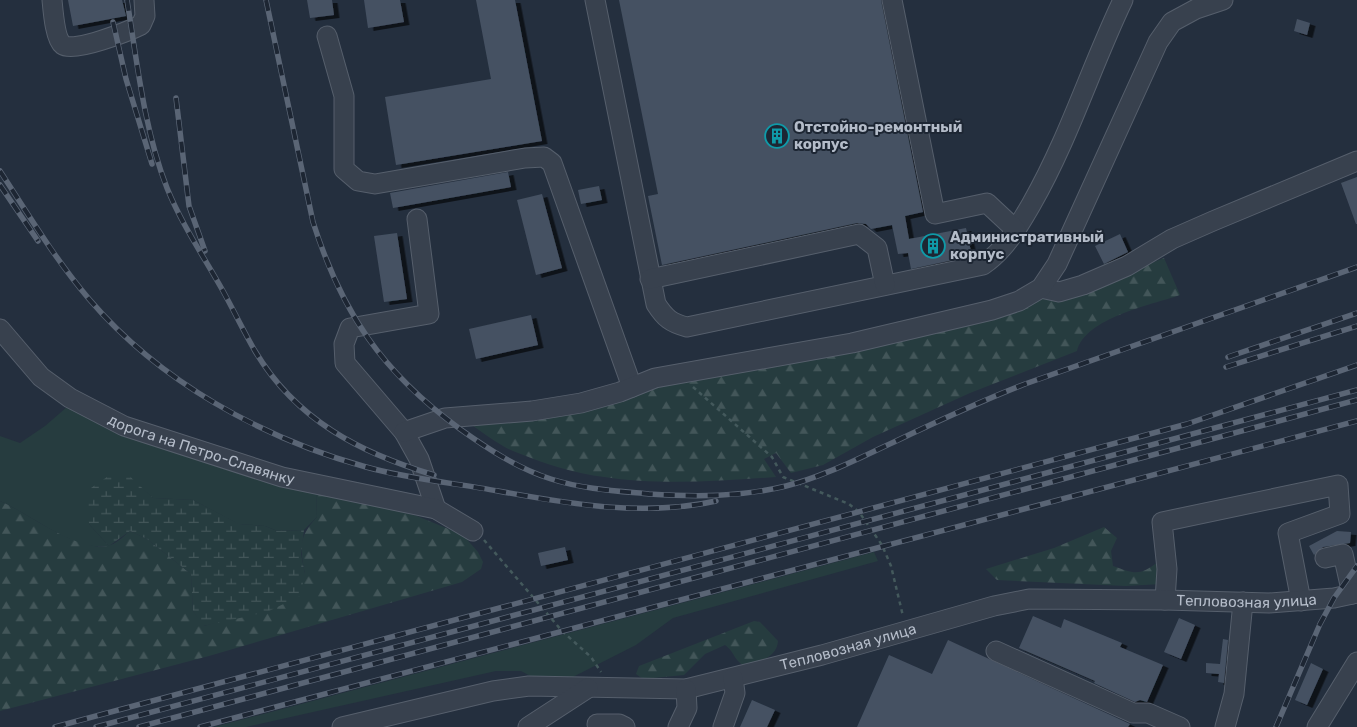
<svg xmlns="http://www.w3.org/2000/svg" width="1357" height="727" font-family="Rubik,sans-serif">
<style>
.grass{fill:#263c3f}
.forest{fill:url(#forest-firs)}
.wetland{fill:url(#wetland-marsh)}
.building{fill:#455162;filter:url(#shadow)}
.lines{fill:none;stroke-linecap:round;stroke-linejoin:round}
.minor-casing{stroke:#565f6c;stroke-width:21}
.path{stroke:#44595c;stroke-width:2.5;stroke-dasharray:4 4;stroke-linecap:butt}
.minor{stroke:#38414e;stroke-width:19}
.rail-casing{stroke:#5a6575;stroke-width:5.5}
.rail{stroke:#1d2633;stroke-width:4;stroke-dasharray:11;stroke-linecap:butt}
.labels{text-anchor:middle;stroke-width:4;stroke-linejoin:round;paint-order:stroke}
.poi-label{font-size:15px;font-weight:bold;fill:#b4bcc9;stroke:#1d2633;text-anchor:start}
.street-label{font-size:15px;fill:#b4bcc9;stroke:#1d2633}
</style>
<defs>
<pattern id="forest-firs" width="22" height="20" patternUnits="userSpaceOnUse" patternTransform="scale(1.25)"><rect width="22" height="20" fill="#263c3f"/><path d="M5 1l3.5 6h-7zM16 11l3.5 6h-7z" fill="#435659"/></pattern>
<pattern id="wetland-marsh" width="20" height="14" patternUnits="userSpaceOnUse" patternTransform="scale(1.25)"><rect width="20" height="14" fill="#263c3f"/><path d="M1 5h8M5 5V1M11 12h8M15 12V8" fill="none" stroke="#435659"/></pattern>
<filter id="shadow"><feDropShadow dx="5.5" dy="3" stdDeviation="0" flood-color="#0009"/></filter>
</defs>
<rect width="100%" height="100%" fill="#242f3e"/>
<path class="grass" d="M67 407 316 489 317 517 304 530 277 531 265 526 238 524 193 500 153 498 133 481 89 524 109 546C100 546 89 547 81 544 52 533 28 514 0 501V436L20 443 45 426Z
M874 552 878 561 673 618 636 645 565 681H540L521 671H496L246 727H214Z"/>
<path class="forest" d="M1164 258 1180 295C1151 305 1085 318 1077 351L970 393 873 437 823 465 791 473 776 453 764 459 776 477C694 483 609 489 531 458 522 454 511 451 503 446 491 439 479 430 468 422L993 320 1043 298 1132 271Z
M316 489 417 516 463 535 478 552 483 562 481 569 462 582 209 656 0 711V501C30 514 75 551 107 546 115 545 124 536 130 531L147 539 191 574 193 611 204 626 229 619 305 574C300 548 298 537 317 517Z
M1104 527 1117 538 1111 551 1113 566C1135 574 1139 576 1158 562L1161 584 1126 586 997 580 986 569 1054 548Z
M754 621 760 622 778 641C777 657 759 662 746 667 733 660 735 652 725 645L705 654 684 675 643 679 636 674 639 666Z"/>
<path class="wetland" d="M124 471 153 498 193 500 239 524 265 526 277 531 304 530 301 554 305 574 300 596 267 612 203 626 193 611 191 574 147 539 130 531 109 546 89 524 86 499 91 488 107 477Z"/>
<path class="building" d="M68 0H122L126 16 73 26Z
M307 0H332L334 15 310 18Z
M364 0H400L404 22 368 28Z
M476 0H515L542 141 396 165 385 97 491 79Z
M619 0H881L923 212 905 216 909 239 966 228 972 256 911 269 908 253 898 254 892 225 871 229 866 224 857 223 662 265 648 196 658 194Z
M1297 19 1310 23 1307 35 1294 31Z
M508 172 511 187 393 208 390 193Z
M1357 177V224H1356L1341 183Z
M599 186 602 200 581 204 578 190Z
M542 194 562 268 536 275 517 200Z
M397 233 407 299 384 302 374 236Z
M1120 234 1128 252 1104 264 1095 246Z
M531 315 538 345 476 359 469 329Z
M1337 531 1351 532 1350 543 1323 547 1314 555 1309 546Z
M565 547 568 560 541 566 538 553Z
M1033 616 1061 628 1064 619 1122 643 1120 647 1163 665 1147 702 1140 700 1135 702 1094 683 1095 681 1019 648Z
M1179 618 1195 625 1181 659 1164 652Z
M1223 639 1228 640 1224 683 1218 682 1219 674 1206 673V663L1220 664Z
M948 640 1130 724 1128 727H857L889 655 932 674Z
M1311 663 1323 669 1307 705 1295 700Z
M752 700 775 710 767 727H740Z"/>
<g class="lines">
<g class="minor-casing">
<g id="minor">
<path d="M52 0C53 10 55 39 63 45 74 53 129 31 141 25L145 16 144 0"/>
<path d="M595 0 656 304C665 318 671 323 687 327L983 265C1006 249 1018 227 1032 203 1069 138 1091 67 1123 0"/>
<path d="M892 0 935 214 987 203 1016 230"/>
<path d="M327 36 344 96V169L358 181 375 184 525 158 544 157 552 163 632 387"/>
<path d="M417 219 429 314 350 328 344 344 345 363 404 432 419 459 436 509"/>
<path d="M650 279 859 234 877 248 885 285"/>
<path d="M1041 288 1059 292 1083 285 1127 266 1172 239 1213 221 1357 161"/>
<path id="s1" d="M0 329 41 377 70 398 124 426 282 477 436 509 473 531"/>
<path d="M404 432 445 418 532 411 581 403 620 392 655 378 852 343 992 310 1019 301 1041 288 1057 264 1158 42 1172 22 1196 9 1223 0"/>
<path d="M1325 558 1343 554 1352 594"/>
<path d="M1165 600 1167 569 1162 522 1338 485 1340 514 1288 533 1301 601"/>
<path d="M996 651 1133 713H1148L1180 727"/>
<path d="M597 724H619L625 727"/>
<path id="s2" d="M342 727 493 691 529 686 686 689 822 655 994 606 1029 599 1165 600 1269 603 1334 598 1357 593"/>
<path d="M528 727 588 688"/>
<path d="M678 727 687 708 686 689"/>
<path d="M723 727 735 693 733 678"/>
<path d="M1225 727 1234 694 1243 602"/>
<path d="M1317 727 1357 662"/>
</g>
</g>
<path class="path" d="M693 387 772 457 783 477 849 504 859 512 882 545 891 566 903 616
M484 540 562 631 591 657 601 672"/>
<use href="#minor" class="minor"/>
<g class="rail-casing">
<path id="rail" d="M127 0C137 62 144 129 167 188 182 225 204 257 223 291 234 311 244 332 255 351 296 420 360 453 434 475
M266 0 313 222C342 313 382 372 460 429 488 449 517 468 551 479 582 489 617 491 649 494 696 497 741 497 786 486 825 476 859 458 894 442 938 421 981 401 1025 384L1357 267
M113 22 126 79 152 164
M176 98 189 206 205 251
M0 171C28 214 55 259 89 299 160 382 262 438 366 467 409 479 454 483 498 491 569 504 644 517 716 501
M0 185 38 241
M1228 357 1357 313
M1226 367 1357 326
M55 727 1187 424 1357 365
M96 727 1357 390
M139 727 1357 400
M200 727 1357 421
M1276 727 1320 624 1334 598 1357 566"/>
</g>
<use href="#rail" class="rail"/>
</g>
<defs>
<g id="building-ring" transform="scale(1.25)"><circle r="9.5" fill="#1d2633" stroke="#0f9aa8" stroke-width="1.5"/><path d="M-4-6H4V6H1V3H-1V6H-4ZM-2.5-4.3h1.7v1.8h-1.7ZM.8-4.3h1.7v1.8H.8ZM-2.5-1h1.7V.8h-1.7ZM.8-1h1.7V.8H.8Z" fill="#0f9aa8"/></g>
</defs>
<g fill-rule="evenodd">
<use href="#building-ring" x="777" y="136"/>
<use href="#building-ring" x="933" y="246"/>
</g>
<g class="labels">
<g class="poi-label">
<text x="794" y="132">Отстойно-ремонтный<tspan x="794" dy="17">корпус</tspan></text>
<text x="950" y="242">Административный<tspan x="950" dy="17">корпус</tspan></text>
</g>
<g class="street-label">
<text dy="5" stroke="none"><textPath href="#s1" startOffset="241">дорога на Петро-Славянку</textPath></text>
<text dy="5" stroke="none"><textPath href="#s2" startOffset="921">Тепловозная улица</textPath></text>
<text dy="5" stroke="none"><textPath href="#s2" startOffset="516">Тепловозная улица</textPath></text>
</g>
</g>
</svg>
